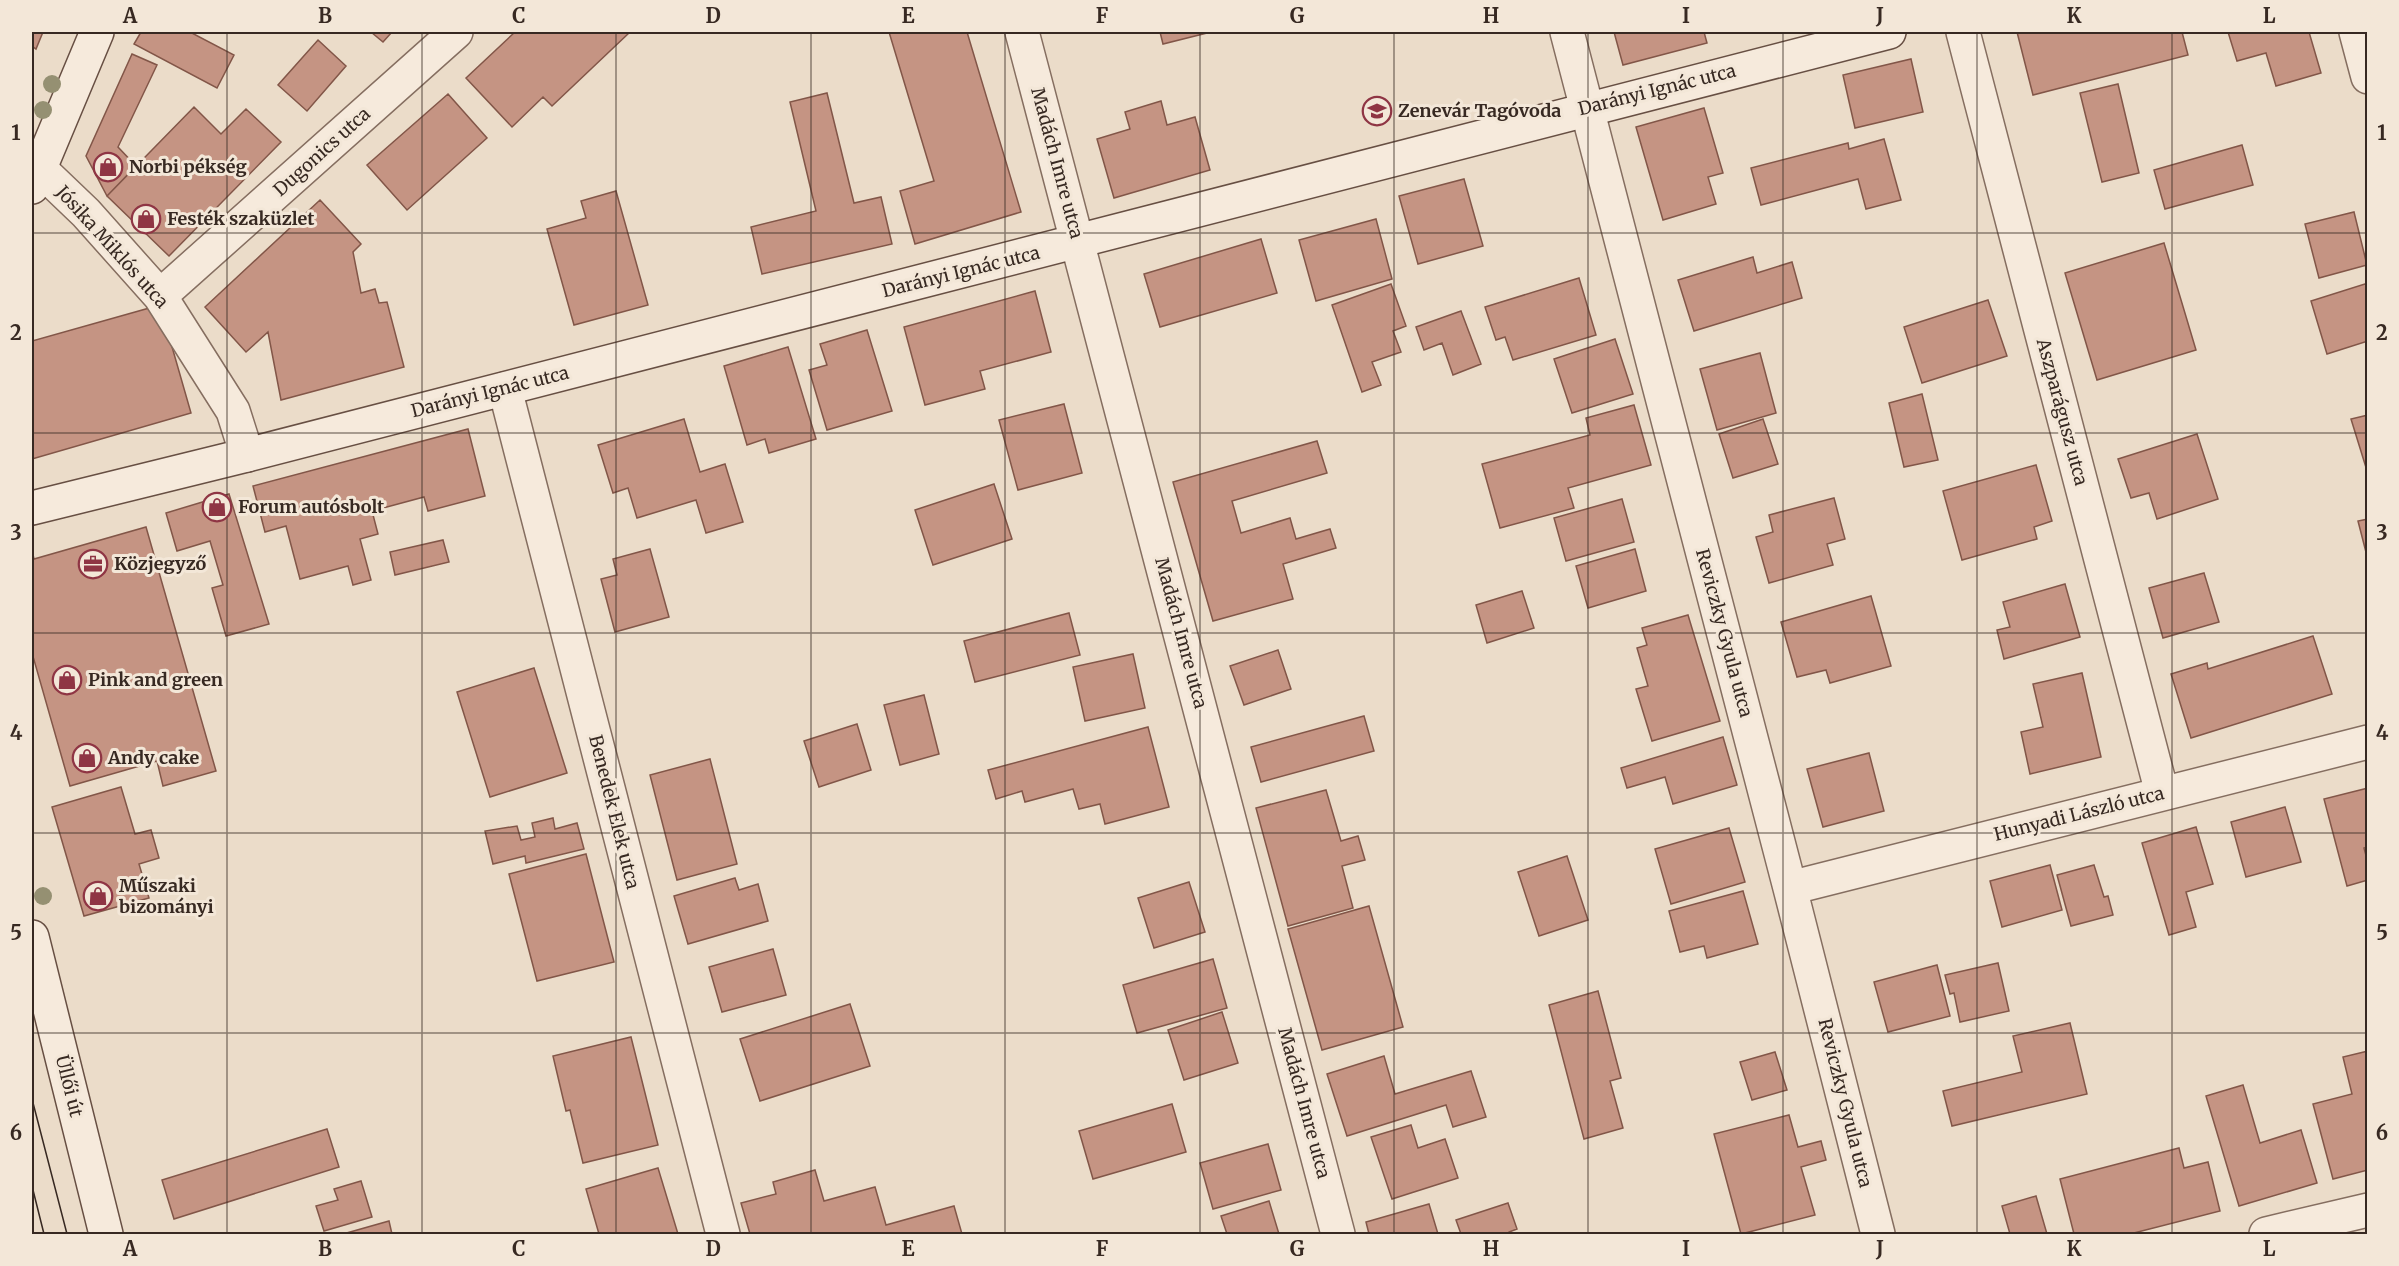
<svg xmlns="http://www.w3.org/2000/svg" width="2399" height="1266" font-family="Merriweather,serif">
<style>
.building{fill:#c59483;stroke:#825648;stroke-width:1.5}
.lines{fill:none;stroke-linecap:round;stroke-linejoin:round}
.street-casing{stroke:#856e60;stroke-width:36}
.secondary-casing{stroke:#674f43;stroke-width:36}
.street{stroke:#f6eadc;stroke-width:33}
.secondary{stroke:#f6eadc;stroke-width:33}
.tram{stroke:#372922;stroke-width:1.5}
.tree{fill:#959072}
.grid{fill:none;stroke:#372922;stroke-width:1.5;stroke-opacity:0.55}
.labels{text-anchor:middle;stroke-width:6;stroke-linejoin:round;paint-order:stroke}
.street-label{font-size:18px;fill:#372922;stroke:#f3e7d8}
.poi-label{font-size:18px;font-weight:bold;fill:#372922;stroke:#f3e7d8;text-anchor:start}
.neatline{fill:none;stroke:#372922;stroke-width:2}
.grid-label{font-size:20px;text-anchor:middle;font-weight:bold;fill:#372922}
</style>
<rect width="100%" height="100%" fill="#ebdcc9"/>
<path class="building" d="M32 32H43L36 49 32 46Z
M141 32H190L234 55 217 88 134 44Z
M371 32H392L383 42Z
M515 32H630L552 106 543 97 512 127 466 78Z
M889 32H967L1021 212 915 244 900 191 934 181Z
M1160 32H1211L1163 44Z
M1614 32H1704L1707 43 1623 65Z
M2017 32H2182L2188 55 2033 95Z
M2228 32H2309L2321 73 2276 86 2266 53 2237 61Z
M318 40 346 66 307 111 278 85Z
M132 54 157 65 118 147 136 166 107 196 86 156Z
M1911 59 1923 112 1855 128 1843 75Z
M2118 84 2139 173 2102 182 2080 93Z
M827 93 854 203 881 197 892 244 762 274 751 227 816 211 790 102Z
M448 94 487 138 407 210 367 165Z
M1161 101 1167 125 1195 117 1210 170 1114 198 1097 139 1130 129 1125 112Z
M194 107 221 134 246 109 281 142 169 256 107 196Z
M1704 108 1723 173 1708 177 1716 204 1663 220 1636 127Z
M1884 139 1901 200 1866 209 1858 179 1761 205 1751 168 1848 143 1849 149Z
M2242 145 2253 185 2165 209 2154 170Z
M1464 179 1483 246 1418 264 1399 196Z
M616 191 648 305 574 325 547 229 586 218 581 201Z
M320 200 361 244 353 252 361 293 375 289 379 303 387 302 404 367 281 400 268 332 246 352 205 307Z
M2354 212 2367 265 2319 278 2305 224Z
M1376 219 1392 279 1316 301 1299 240Z
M1261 239 1277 293 1160 327 1144 274Z
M2164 243 2196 350 2097 380 2065 273Z
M1753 257 1757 273 1792 262 1802 298 1694 331 1678 280Z
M1579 278 1596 335 1513 360 1505 337 1496 340 1485 307Z
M2368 283V341L2327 354 2311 301Z
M1391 284 1406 326 1393 331 1401 352 1372 362 1381 385 1362 392 1332 305Z
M1035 291 1051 352 980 371 985 389 925 405 904 327Z
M1988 300 2007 356 1922 383 1904 327Z
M160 305 191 413 32 459V341Z
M1461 311 1481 364 1453 375 1442 343 1424 350 1416 327Z
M867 330 892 411 827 430 809 370 827 365 820 344Z
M1615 339 1633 394 1572 413 1554 359Z
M788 347 816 439 769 453 765 439 747 445 724 366Z
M1760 353 1776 413 1717 430 1700 369Z
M1922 394 1938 460 1904 467 1889 403Z
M1064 404 1082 473 1018 490 999 420Z
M1634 405 1651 465 1568 488 1574 508 1500 528 1482 464 1590 435 1586 418Z
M2368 415V474L2351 419Z
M684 419 700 472 725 464 743 522 706 533 696 500 637 518 628 488 613 493 598 445Z
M1763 419 1778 464 1733 478 1719 434Z
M468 429 485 496 428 511 424 497 372 511 378 534 360 539 371 580 353 585 348 566 300 579 286 526 265 532 253 486Z
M2197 434 2218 499 2157 519 2149 493 2131 498 2118 459Z
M1317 441 1327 473 1232 501 1241 533 1290 518 1296 539 1330 529 1336 548 1283 564 1293 599 1213 621 1173 482Z
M2036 465 2052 521 2034 527 2037 539 1962 560 1943 491Z
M994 484 1012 539 933 565 915 510Z
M229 494 269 624 226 636 212 588 223 585 210 541 177 551 166 513Z
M1834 498 1845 539 1827 544 1833 565 1769 583 1756 537 1773 532 1769 515Z
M1622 499 1634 542 1566 561 1554 518Z
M2368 519V560L2358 521Z
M146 527 216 771 163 786 157 761 70 786 32 653V551L34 559Z
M443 540 449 562 395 575 390 552Z
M650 549 669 617 615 632 601 579 617 575 613 559Z
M1635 549 1646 591 1588 608 1576 566Z
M2204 573 2219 622 2163 638 2149 588Z
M2065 584 2080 637 2004 659 1997 630 2010 627 2003 602Z
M1522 591 1534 628 1487 643 1476 605Z
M1871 596 1891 666 1830 683 1826 670 1797 677 1781 622Z
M1069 613 1080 655 975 682 964 641Z
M1688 615 1720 721 1652 741 1636 689 1648 686 1637 648 1647 645 1642 628Z
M2313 636 2332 694 2191 738 2171 674 2207 663 2208 669Z
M1278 650 1291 689 1244 705 1230 666Z
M1133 654 1145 708 1085 721 1073 667Z
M534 668 567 773 490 797 457 692Z
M2082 673 2101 757 2030 774 2021 732 2043 727 2033 684Z
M924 695 939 754 900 765 884 705Z
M1364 716 1374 751 1261 782 1251 747Z
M857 724 871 770 819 787 804 741Z
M1148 727 1169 807 1105 824 1100 804 1079 809 1073 789 1025 802 1022 791 996 799 988 770Z
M1723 737 1737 785 1673 804 1665 777 1627 788 1621 768Z
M1869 753 1884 811 1823 827 1807 769Z
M710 759 737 864 677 880 650 775Z
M121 787 135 834 151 830 159 858 139 864 149 898 84 916 52 807Z
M2368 788V847L2364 848 2368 863V880L2347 886 2324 799Z
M1326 790 1341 841 1358 836 1365 860 1342 866 1353 908 1288 926 1256 808Z
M2285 807 2301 862 2246 877 2231 822Z
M553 818 555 829 577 823 584 849 526 863 525 856 493 864 485 831 517 826 521 840 535 837 532 823Z
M2196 827 2213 884 2186 892 2196 927 2169 935 2142 843Z
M1729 828 1745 882 1671 904 1655 849Z
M586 854 614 962 537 981 509 874Z
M1567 856 1588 920 1539 936 1518 872Z
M2050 865 2062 910 2002 927 1990 881Z
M2094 865 2104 897 2108 896 2113 915 2071 926 2057 875Z
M735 878 739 890 758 884 768 921 688 944 674 896Z
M1189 882 1205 932 1154 948 1138 898Z
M1743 891 1758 944 1707 958 1704 946 1680 952 1669 911Z
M1369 906 1403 1027 1322 1050 1288 929Z
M773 949 786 995 722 1012 709 967Z
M1213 959 1227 1008 1137 1033 1123 985Z
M1998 963 2009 1011 1960 1022 1954 993 1950 994 1945 975Z
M1937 965 1950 1016 1888 1032 1874 982Z
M1598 991 1621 1078 1610 1081 1623 1128 1584 1139 1549 1005Z
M850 1004 870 1066 760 1101 740 1039Z
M1222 1012 1238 1063 1184 1080 1168 1030Z
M2070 1023 2087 1094 1952 1126 1943 1091 2022 1072 2013 1036Z
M631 1037 658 1145 583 1163 570 1110 566 1111 553 1056Z
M2368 1051V1170L2333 1179 2313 1104 2352 1094 2343 1057Z
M1775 1052 1787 1090 1752 1100 1740 1062Z
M1384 1056 1395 1094 1471 1071 1486 1117 1453 1127 1446 1105 1347 1136 1327 1074Z
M2243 1085 2260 1143 2301 1130 2317 1183 2239 1206 2206 1096Z
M1172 1104 1186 1152 1093 1179 1079 1131Z
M1789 1115 1798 1147 1821 1141 1826 1160 1801 1167 1815 1215 1741 1234 1714 1134Z
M1411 1125 1418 1148 1445 1139 1458 1178 1392 1199 1371 1137Z
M327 1129 339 1167 174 1219 162 1180Z
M1268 1144 1281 1190 1213 1209 1200 1163Z
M2179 1148 2184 1168 2208 1162 2220 1211 2130 1234H2074L2060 1179Z
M658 1168 678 1234H599L586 1189Z
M815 1170 824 1201 875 1187 886 1225 954 1206 962 1234H750L741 1203 776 1194 773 1182Z
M361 1181 372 1217 324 1231 316 1206 338 1200 334 1189Z
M2036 1196 2047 1234H2010L2002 1206Z
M1269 1201 1279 1234H1227L1221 1216Z
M1508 1203 1517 1229 1509 1232V1234H1461L1456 1220Z
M1429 1204 1438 1234H1369L1366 1222Z
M389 1221 392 1234H343Z"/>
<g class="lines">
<g class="street-casing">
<path id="street" d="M1022 32 1338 1234
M1567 32 1790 888 1878 1234
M1963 32 2162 793
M2356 32 2368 77
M40 169 86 213 160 296 233 411 247 455
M160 296 456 32
M505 389 723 1234
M1790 888 2368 742
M2266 1234 2368 1210"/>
</g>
<g class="secondary-casing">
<path id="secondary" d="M32 187 97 32
M32 508 247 455 1889 32
M32 937 106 1234"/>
</g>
<use href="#street" class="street"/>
<use href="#secondary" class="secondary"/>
<path class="tram" d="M32 1099 67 1234
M32 1186 44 1234"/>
</g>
<g class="tree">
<circle cx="52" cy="84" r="9"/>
<circle cx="43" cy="110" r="9"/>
<circle cx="43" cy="896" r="9"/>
</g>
<path class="grid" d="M227 32V1234M422 32V1234M616 32V1234M811 32V1234M1005 32V1234M1200 32V1234M1394 32V1234M1588 32V1234M1783 32V1234M1977 32V1234M2172 32V1234M32 233H2368M32 433H2368M32 633H2368M32 833H2368M32 1033H2368"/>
<defs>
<g id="school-ring" transform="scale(1.5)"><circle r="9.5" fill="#f3e7d8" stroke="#8f3544" stroke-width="1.5"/><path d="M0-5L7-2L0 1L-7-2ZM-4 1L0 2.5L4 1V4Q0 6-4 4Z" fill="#8f3544"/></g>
<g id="shop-ring" transform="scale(1.5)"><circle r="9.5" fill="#f3e7d8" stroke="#8f3544" stroke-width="1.5"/><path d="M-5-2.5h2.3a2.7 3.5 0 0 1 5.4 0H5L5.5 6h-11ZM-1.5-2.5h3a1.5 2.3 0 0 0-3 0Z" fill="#8f3544"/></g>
<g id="office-ring" transform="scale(1.5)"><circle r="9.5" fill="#f3e7d8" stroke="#8f3544" stroke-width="1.5"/><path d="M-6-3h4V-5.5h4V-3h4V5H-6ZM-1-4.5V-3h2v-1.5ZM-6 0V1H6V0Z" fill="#8f3544"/></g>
</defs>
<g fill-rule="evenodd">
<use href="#school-ring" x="1377" y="111"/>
<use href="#shop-ring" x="108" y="167"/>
<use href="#shop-ring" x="146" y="219"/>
<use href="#shop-ring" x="217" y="507"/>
<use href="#office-ring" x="93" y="564"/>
<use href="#shop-ring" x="67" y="680"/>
<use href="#shop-ring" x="87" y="758"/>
<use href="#shop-ring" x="98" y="896"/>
</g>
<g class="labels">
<g class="street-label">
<text transform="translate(1657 90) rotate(-14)" y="6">Darányi Ignác utca</text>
<text transform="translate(322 152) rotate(-42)" y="6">Dugonics utca</text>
<text transform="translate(1057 163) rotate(75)" y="6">Madách Imre utca</text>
<text transform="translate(112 247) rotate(48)" y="6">Jósika Miklós utca</text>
<text transform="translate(961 272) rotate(-14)" y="6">Darányi Ignác utca</text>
<text transform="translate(490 392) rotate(-14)" y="6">Darányi Ignác utca</text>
<text transform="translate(2062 412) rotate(75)" y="6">Aszparágusz utca</text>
<text transform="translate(1181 633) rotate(75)" y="6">Madách Imre utca</text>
<text transform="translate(1724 633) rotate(75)" y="6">Reviczky Gyula utca</text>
<text transform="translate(614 812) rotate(76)" y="6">Benedek Elek utca</text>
<text transform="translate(2079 814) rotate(-14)" y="6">Hunyadi László utca</text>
<text transform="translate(69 1086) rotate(76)" y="6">Üllői út</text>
<text transform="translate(1304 1103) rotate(75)" y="6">Madách Imre utca</text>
<text transform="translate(1845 1103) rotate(76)" y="6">Reviczky Gyula utca</text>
</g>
<g class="poi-label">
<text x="1398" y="117">Zenevár Tagóvoda</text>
<text x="129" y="173">Norbi pékség</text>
<text x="167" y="225">Festék szaküzlet</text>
<text x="238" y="513">Forum autósbolt</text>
<text x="114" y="570">Közjegyző</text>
<text x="88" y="686">Pink and green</text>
<text x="108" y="764">Andy cake</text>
<text x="119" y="892">Műszaki<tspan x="119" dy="21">bizományi</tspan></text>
</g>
</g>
<rect width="2399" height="1266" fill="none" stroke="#f3e7d8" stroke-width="66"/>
<rect x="33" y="33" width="2333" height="1200" class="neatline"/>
<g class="grid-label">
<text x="130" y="23">A</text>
<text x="325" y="23">B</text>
<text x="519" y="23">C</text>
<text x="713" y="23">D</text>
<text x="908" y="23">E</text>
<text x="1102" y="23">F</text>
<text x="1297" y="23">G</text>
<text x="1491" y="23">H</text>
<text x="1686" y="23">I</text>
<text x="1880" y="23">J</text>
<text x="2074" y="23">K</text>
<text x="2269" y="23">L</text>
<text x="16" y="140">1</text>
<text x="2382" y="140">1</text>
<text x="16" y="340">2</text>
<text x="2382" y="340">2</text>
<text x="16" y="540">3</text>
<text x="2382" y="540">3</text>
<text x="16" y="740">4</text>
<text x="2382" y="740">4</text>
<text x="16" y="940">5</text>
<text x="2382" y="940">5</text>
<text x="16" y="1140">6</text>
<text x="2382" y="1140">6</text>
<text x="130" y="1256">A</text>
<text x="325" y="1256">B</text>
<text x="519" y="1256">C</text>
<text x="713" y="1256">D</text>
<text x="908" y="1256">E</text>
<text x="1102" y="1256">F</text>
<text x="1297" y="1256">G</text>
<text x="1491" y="1256">H</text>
<text x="1686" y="1256">I</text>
<text x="1880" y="1256">J</text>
<text x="2074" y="1256">K</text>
<text x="2269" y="1256">L</text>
</g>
</svg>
